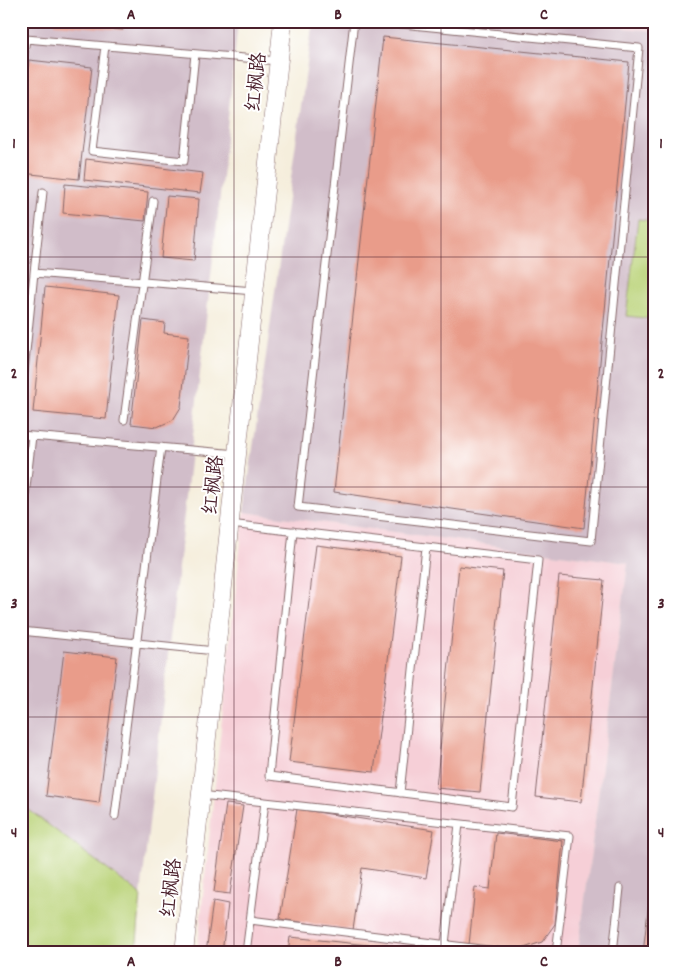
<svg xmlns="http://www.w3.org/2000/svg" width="675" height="974" font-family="Dekko,'LXGW WenKai TC',sans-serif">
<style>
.built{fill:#f6cfd7}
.industrial{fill:#d1bdc9}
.green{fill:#bad378;stroke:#827952}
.building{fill:#e99c8a}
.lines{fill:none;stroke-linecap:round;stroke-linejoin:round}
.service-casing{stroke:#866769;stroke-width:9}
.tertiary-casing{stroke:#866769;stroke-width:19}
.service{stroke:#fff;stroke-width:7}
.tertiary{stroke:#fff;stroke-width:18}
.grid{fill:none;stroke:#4a1f2b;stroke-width:1;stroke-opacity:0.55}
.labels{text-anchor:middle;stroke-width:4;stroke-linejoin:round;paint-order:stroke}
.street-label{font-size:20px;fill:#4a1f2b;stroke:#fff}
.neatline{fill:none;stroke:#4a1f2b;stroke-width:2}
.grid-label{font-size:16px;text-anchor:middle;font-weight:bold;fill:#4a1f2b}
</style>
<rect width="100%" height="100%" fill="#fff"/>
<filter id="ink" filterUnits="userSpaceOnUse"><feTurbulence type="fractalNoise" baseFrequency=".02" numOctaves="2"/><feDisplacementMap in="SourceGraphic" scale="10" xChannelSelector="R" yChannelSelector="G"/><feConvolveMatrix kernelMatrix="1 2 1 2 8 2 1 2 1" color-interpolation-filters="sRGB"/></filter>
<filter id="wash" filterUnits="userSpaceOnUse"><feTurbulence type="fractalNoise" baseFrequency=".0096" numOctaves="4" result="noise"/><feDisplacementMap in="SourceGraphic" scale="20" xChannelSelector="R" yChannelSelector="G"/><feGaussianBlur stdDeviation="1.12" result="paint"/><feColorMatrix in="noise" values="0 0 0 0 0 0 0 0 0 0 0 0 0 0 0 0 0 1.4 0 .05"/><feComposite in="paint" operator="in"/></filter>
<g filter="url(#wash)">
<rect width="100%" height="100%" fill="#f5eedc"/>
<path class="built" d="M553 21H654V31Z
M244 512 628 563 578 953H197Z"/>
<path class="industrial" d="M21 21H238L220 196 141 895 21 804Z
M313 21H553L654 31V953H578L628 563 244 512Z"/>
<path class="green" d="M638 219 654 221V319L626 316Z
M21 804 141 895 136 953H21Z"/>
<g id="blocks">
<path class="building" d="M55 21H124L123 30 55 24Z
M383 37 629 62 584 528 334 492Z
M29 60 92 67 79 179 21 173V118Z
M86 159 203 173 200 193 84 180Z
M65 184 148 192 145 221 63 213Z
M21 187H27L23 238H21Z
M167 196 199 199 194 261 161 258Z
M45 287 119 295 106 419 33 412Z
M143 320 165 323 164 333 189 336 181 407 173 420 157 427 131 424Z
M316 545 401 556 374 772 289 762Z
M459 566 503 571 480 792 436 788Z
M559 576 604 580 581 802 536 797Z
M64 651 117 657 99 803 46 796Z
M226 804 243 806 230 894 214 892Z
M297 809 434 830 426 878 362 868 353 930 280 919Z
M496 833 563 841 555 924 542 942 518 950 469 945 475 887 490 889Z
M651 885H654V953H643Z
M213 901 228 904 222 953H206Z
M290 937 388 947 391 953H288Z"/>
</g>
</g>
<g filter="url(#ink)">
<use href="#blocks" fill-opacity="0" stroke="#866769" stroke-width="1"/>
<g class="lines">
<g class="service-casing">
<path id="service" d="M354 21 298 507 591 541 639 48 372 21
M105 46 92 151 184 161 195 54
M21 75 26 39 278 61
M34 273 43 192
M21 401 34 273 254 291
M124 420 153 201
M21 435 237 454
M230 524 538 560 512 807 269 776 293 531
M21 530 32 436
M21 631 215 651
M400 793 426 547
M201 795 265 802 246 953
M265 802 570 836 556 953
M115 816 161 447
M250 920 512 953
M445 944 459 824
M613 953 620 888"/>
</g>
<g class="tertiary-casing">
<path id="tertiary" d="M184 953 283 21"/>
</g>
<use href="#service" class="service"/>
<use href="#tertiary" class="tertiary"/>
</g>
</g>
<path class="grid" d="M234 21V953M441 21V953M21 257H654M21 487H654M21 717H654"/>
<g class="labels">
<g class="street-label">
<text transform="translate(255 82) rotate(-84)" y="7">红枫路</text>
<text transform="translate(212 485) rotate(-84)" y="7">红枫路</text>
<text transform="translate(170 888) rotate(-84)" y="7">红枫路</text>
</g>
</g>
<rect width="675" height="974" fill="none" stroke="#fff" stroke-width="55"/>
<rect x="28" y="28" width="620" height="918" class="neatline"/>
<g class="grid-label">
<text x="131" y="19">A</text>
<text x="338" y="19">B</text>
<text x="544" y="19">C</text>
<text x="14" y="148">1</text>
<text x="661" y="148">1</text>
<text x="14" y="378">2</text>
<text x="661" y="378">2</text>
<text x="14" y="608">3</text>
<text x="661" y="608">3</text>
<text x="14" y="837">4</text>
<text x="661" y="837">4</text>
<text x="131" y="966">A</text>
<text x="338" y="966">B</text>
<text x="544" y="966">C</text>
</g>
</svg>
